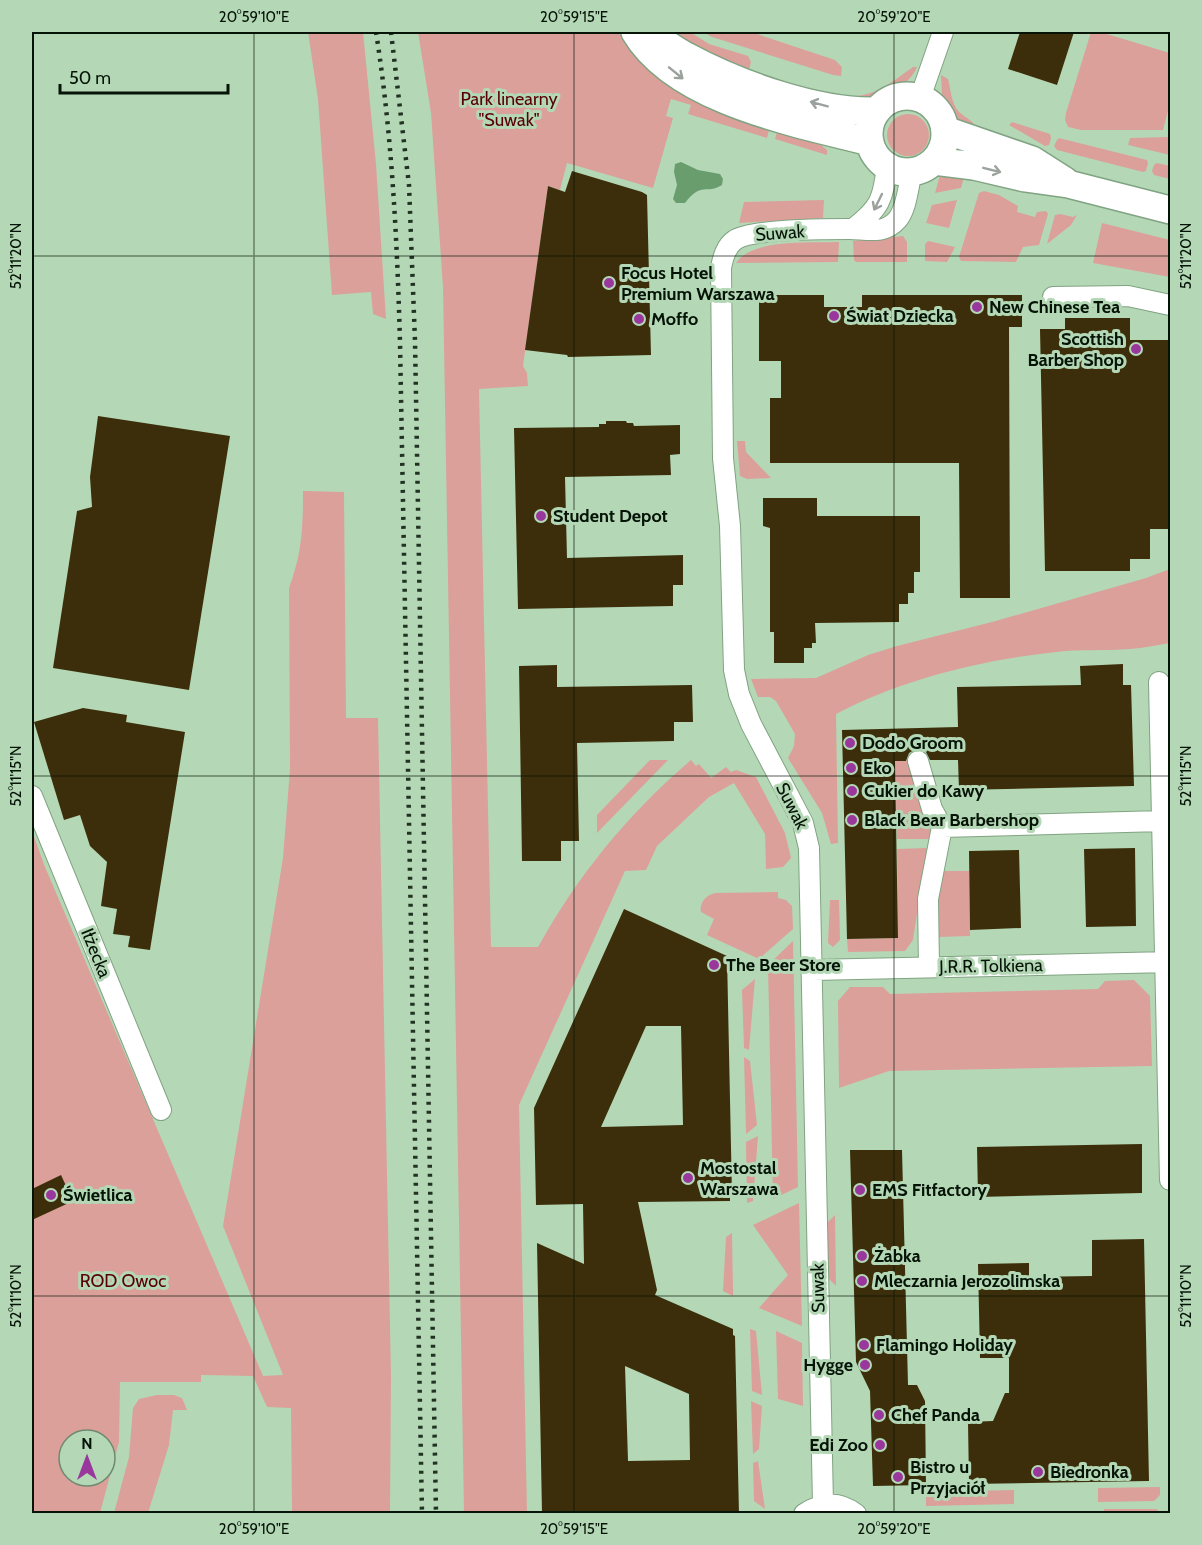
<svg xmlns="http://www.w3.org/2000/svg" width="1202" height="1545" font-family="Cabin,sans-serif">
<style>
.green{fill:#dba09a;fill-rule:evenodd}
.water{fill:#699d6d}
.building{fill:#3c2e0b;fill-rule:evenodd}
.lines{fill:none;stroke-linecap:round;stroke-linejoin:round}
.street-casing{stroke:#80a382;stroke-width:22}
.secondary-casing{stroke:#80a382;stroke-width:30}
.street{stroke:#fff;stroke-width:20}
.secondary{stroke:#fff;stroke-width:27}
.rail{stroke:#213122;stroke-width:4.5;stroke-dasharray:3 6;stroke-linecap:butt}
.oneway{stroke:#9ba19c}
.ticks{fill:none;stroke:#061307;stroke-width:1.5;stroke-opacity:0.45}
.poi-dot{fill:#9a379d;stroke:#b4d8b6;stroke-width:2}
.labels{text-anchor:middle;stroke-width:6;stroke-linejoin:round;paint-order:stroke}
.park-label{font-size:18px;fill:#590005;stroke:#b4d8b6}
.street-label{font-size:18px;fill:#061307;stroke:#b4d8b6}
.poi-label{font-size:18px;font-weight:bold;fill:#061307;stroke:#b4d8b6;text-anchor:start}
.neatline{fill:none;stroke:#061307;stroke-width:2}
.ticks-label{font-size:15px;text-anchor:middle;fill:#061307}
</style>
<rect width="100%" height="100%" fill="#b4d8b6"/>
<path class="green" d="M308 32H363L376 164 386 319 373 314 371 292 332 295 318 99Z
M418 32H618L631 45 815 135 814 143 821 145 827 150V155L775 139 777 132 769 130 767 138 688 114 691 105 671 99 666 116 673 118 653 188 567 163 560 190 548 186 523 366 527 373 528 386 479 389 491 947H538C579 874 627 815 691 760L696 766 699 764 711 778 726 767 731 772 736 770 756 777 785 833 791 858 783 867 766 869 765 834 734 783 709 797 657 846 646 870 625 871 519 1105 527 1513H464L443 287 431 113Z
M664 32H690L709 44 748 56 751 62 749 70 710 58Z
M703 32H751L835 60 842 67 841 76 833 75 712 37Z
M1091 32H1100L1170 53V103L1163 130H1081L1068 127 1065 120 1066 113Z
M913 67H917C906 93 872 98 847 100L848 96C874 98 893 81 913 67Z
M941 75 948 79C951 90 951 103 959 112 966 118 973 120 977 129L956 122 942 96Z
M887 135a21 21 0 1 1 42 0a21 21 0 1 1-42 0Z
M1012 122 1050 134 1051 138 1049 145 1045 146 1009 125Z
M1170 137V155L1128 145 1130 138Z
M1059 138 1147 160 1148 163 1146 171 1143 172 1057 150 1054 146 1057 140Z
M1157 163 1170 166V179L1154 175 1152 171 1154 165Z
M940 175 964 177 961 188 935 193Z
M984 191 999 195 1018 206 1017 212 1035 217 1037 212 1046 211 1048 214 1039 245 1023 247 1016 262 961 261 959 257 979 193Z
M824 200 823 218 739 223 744 202Z
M957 200 949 228 926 223 932 205Z
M1060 214 1073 217 1077 215 1071 225 1047 244 1055 215Z
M1102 223 1170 240V277L1093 263Z
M903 236 907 242V262H856L854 260 853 241Z
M928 241 955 247 947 262 925 261V244Z
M839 242 838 262 736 263C753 238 811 243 839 242Z
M737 441H745L746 452 771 478 747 479 740 476Z
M303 491 344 492 346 718H378L391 1376 390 1513H292L291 1408 267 1407 253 1376 201 1375V1382H120L119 1442 100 1513H32V831L45 867 263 1376 283 1375 223 1226 283 858 290 769 289 588C302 553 303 528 303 491ZM69 1440H105V1476H69Z
M1170 560V643C1157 645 1143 648 1130 649 1105 651 1081 649 1056 652 982 660 903 679 836 714L838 843 831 844 822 813 788 758 794 746 795 734 776 701 770 697H758L751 679 816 678 868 655 897 646 992 622 1146 578 1170 569Z
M650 760H668L597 833V815Z
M895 761H911L931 828 929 839H897Z
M927 848 913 940 905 951 848 952 847 939 898 938 897 849Z
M942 871H969L970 936 938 937 937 902Z
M778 892V898L786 900 792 906 793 929 759 959 707 935 714 919 701 912C699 903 706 895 715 893Z
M830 900H839L840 940 833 947 828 943Z
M793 941 798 1187 773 1199 768 965Z
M755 979 749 1050 744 1048 742 990Z
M1134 980 1150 996 1152 1066 889 1071 839 1088 838 1001 850 987H883L890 994 1098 989 1105 981Z
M744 1057 750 1061 757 1125 746 1134Z
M758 1136 753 1201 747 1203 746 1142Z
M799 1203 802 1326 759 1308 788 1275 753 1225Z
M835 1215 836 1286 828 1278 827 1223Z
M732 1233 733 1289V1296L723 1291 726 1237Z
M750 1329 756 1331 762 1395 752 1391Z
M776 1331 802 1343 803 1406 778 1399Z
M157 1395H174L182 1398 187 1410H173L169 1445 148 1513H114L129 1457 133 1408 139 1399Z
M751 1401 762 1406 759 1449 753 1454Z
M758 1461 765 1509 754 1501 753 1463Z
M1160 1487V1495L1154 1501 1098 1502V1488Z
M1014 1490V1504L926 1506V1492Z
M1104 1509H1156L1162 1513H1104Z"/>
<path class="water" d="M681 162 698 170 720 174 723 179 722 185C706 195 702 181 685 203H676L673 199 677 185 674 172 675 164Z"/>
<path class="building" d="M1020 32H1074L1057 85 1008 69Z
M572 171 642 192 647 195 651 355 568 357 567 355 525 350 548 186 565 192Z
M759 295H824V307H862V295H1022V327H1009L1010 598H960L959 463H770V398H781V361H759Z
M1065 318H1130V340H1170V529H1150V559H1130V571H1045L1040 329H1065Z
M98 416 230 436 189 690 53 668 77 511 92 507 90 477Z
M606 421H626L627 423H633L634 426 680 425V454L670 455 671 475 565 477 567 558 683 555V585H673V606L518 609 514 428 599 427V424H606Z
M763 498H817V516H920V572H914V593H908V604H899V622L815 623 816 643H812V648H804V663H774V632H770V528L763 526Z
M1123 664V685H1131L1134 786 959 790 958 760H930L926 752 920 749 914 750 909 753 906 761H895L898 938 847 939 842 730 958 727 957 687 1081 685 1080 666Z
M557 665V687L692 685 693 722H674V741L577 743 579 841H561V861H522L519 666Z
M83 708 127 715 126 722 185 732 150 950 128 947 130 936 113 934 117 909 101 906 107 862 90 846 80 815 64 820 34 722Z
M1135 848 1136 926 1086 927 1084 849Z
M1019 850 1021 928 970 930 969 851Z
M624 909 727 956 732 1195H730V1201L638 1202 657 1290 655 1295 733 1329V1335L735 1336 739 1514H542L537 1243 584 1264 583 1204 536 1205 534 1108ZM646 1026H681L683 1125 601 1127ZM625 1366 689 1394 690 1460 628 1461Z
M1142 1144V1193L978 1197 977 1147Z
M850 1150H902L908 1385H917L925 1401 926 1485 873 1486 870 1391 856 1362Z
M61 1175 73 1201 32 1220V1189Z
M1144 1239 1149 1481 969 1484 968 1422 993 1421 1005 1393H1009V1358H980L978 1264 1029 1263V1277L1092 1276V1240Z"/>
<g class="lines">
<g class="street-casing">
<path id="street" d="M920 98 943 32
M853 229C880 208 883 200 887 166
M1053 297 1128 296 1170 305
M1159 682 1170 1180
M918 761 932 809 942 827 928 899 929 967
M32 796 161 1110
M942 827 1162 821
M812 970 1170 962
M823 1504 809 848 803 823 751 724 739 694 734 670 730 526 723 458 721 268C723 257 726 246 735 240 750 229 828 229 849 229 866 229 884 235 897 220 907 209 908 186 912 172
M804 1514C822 1502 839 1501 856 1514"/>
</g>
<g class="secondary-casing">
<path id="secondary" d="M635 32C676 101 796 123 870 142
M651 34C663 41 674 50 686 56 738 84 818 113 877 111
M869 134a38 38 0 1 1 76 0a38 38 0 1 1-76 0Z
M945 130 1032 160 1065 181
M934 161 974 166 1025 178 1068 184 1170 210"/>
</g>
<use href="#street" class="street"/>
<use href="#secondary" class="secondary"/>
<path class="rail" d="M376 32C392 134 397 238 400 342L422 1514
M391 32 409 185 415 341 436 1514"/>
</g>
<defs><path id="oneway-shaft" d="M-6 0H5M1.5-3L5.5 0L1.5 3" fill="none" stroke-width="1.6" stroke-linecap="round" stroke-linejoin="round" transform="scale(1.5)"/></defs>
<g class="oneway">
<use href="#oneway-shaft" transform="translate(676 73) rotate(39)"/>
<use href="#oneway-shaft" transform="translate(819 104) rotate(-165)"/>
<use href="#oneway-shaft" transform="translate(992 170) rotate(14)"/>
<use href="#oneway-shaft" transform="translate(878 202) rotate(116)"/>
</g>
<path class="ticks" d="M254 32V1514M574 32V1514M894 32V1514M32 256H1170M32 776H1170M32 1296H1170"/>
<g class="poi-dot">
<circle cx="609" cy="283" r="6"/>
<circle cx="977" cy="307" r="6"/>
<circle cx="834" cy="316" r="6"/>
<circle cx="639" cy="319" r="6"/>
<circle cx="1136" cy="349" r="6"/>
<circle cx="541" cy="516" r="6"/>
<circle cx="850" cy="743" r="6"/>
<circle cx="851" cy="768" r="6"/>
<circle cx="852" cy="791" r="6"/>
<circle cx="852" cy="820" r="6"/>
<circle cx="714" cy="965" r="6"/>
<circle cx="688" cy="1178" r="6"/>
<circle cx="860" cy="1190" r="6"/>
<circle cx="51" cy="1195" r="6"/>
<circle cx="862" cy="1256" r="6"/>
<circle cx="862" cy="1281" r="6"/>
<circle cx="864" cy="1345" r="6"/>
<circle cx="865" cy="1365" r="6"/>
<circle cx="879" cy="1415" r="6"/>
<circle cx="880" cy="1445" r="6"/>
<circle cx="1038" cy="1472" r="6"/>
<circle cx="898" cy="1477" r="6"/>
</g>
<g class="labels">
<g class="park-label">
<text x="509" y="105">Park linearny<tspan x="509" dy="21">"Suwak"</tspan></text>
<text x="123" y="1287">ROD Owoc</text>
</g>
<g class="street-label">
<text transform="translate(780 233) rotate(-4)" y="6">Suwak</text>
<text transform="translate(792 806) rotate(63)" y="6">Suwak</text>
<text transform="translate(96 953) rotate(68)" y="6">Iłżecka</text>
<text transform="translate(991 966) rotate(-1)" y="6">J.R.R. Tolkiena</text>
<text transform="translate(818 1288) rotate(-91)" y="6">Suwak</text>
</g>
<g class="poi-label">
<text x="621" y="279">Focus Hotel<tspan x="621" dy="21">Premium Warszawa</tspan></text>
<text x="989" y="313">New Chinese Tea</text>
<text x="846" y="322">Świat Dziecka</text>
<text x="651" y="325">Moffo</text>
<text x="1124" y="345" text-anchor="end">Scottish<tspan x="1124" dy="21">Barber Shop</tspan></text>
<text x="553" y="522">Student Depot</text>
<text x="862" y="749">Dodo Groom</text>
<text x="863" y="774">Eko</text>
<text x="864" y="797">Cukier do Kawy</text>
<text x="864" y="826">Black Bear Barbershop</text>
<text x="726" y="971">The Beer Store</text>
<text x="700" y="1174">Mostostal<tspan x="700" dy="21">Warszawa</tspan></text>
<text x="872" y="1196">EMS Fitfactory</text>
<text x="63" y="1201">Świetlica</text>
<text x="874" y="1262">Żabka</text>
<text x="874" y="1287">Mleczarnia Jerozolimska</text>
<text x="876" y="1351">Flamingo Holiday</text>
<text x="853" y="1371" text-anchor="end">Hygge</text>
<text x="891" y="1421">Chef Panda</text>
<text x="868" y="1451" text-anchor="end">Edi Zoo</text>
<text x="910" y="1473">Bistro u<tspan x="910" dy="21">Przyjaciół</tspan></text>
<text x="1050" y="1478">Biedronka</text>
</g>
</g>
<rect width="1202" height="1545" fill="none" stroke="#b4d8b6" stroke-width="66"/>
<g transform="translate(87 1458)"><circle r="28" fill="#b4d8b6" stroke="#6e8970" stroke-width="1.5"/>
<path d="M0-4.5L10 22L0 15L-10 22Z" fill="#9a379d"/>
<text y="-9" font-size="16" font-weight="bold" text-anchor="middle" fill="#061307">N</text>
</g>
<path d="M60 84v9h168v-9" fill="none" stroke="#061307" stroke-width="3"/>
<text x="69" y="84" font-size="18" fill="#061307" stroke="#b4d8b6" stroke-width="4.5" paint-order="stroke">50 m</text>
<rect x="33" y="33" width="1136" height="1479" class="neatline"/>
<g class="ticks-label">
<text x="254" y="22">20°59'10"E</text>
<text x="574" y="22">20°59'15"E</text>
<text x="894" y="22">20°59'20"E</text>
<text transform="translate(16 256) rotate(-90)" y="5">52°11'20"N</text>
<text transform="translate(1186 256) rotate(-90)" y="5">52°11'20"N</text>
<text transform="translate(16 776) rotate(-90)" y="5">52°11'15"N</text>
<text transform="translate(1186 776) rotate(-90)" y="5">52°11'15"N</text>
<text transform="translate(16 1296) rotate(-90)" y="5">52°11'10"N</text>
<text transform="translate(1186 1296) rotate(-90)" y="5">52°11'10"N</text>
<text x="254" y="1534">20°59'10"E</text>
<text x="574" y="1534">20°59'15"E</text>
<text x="894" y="1534">20°59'20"E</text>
</g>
</svg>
